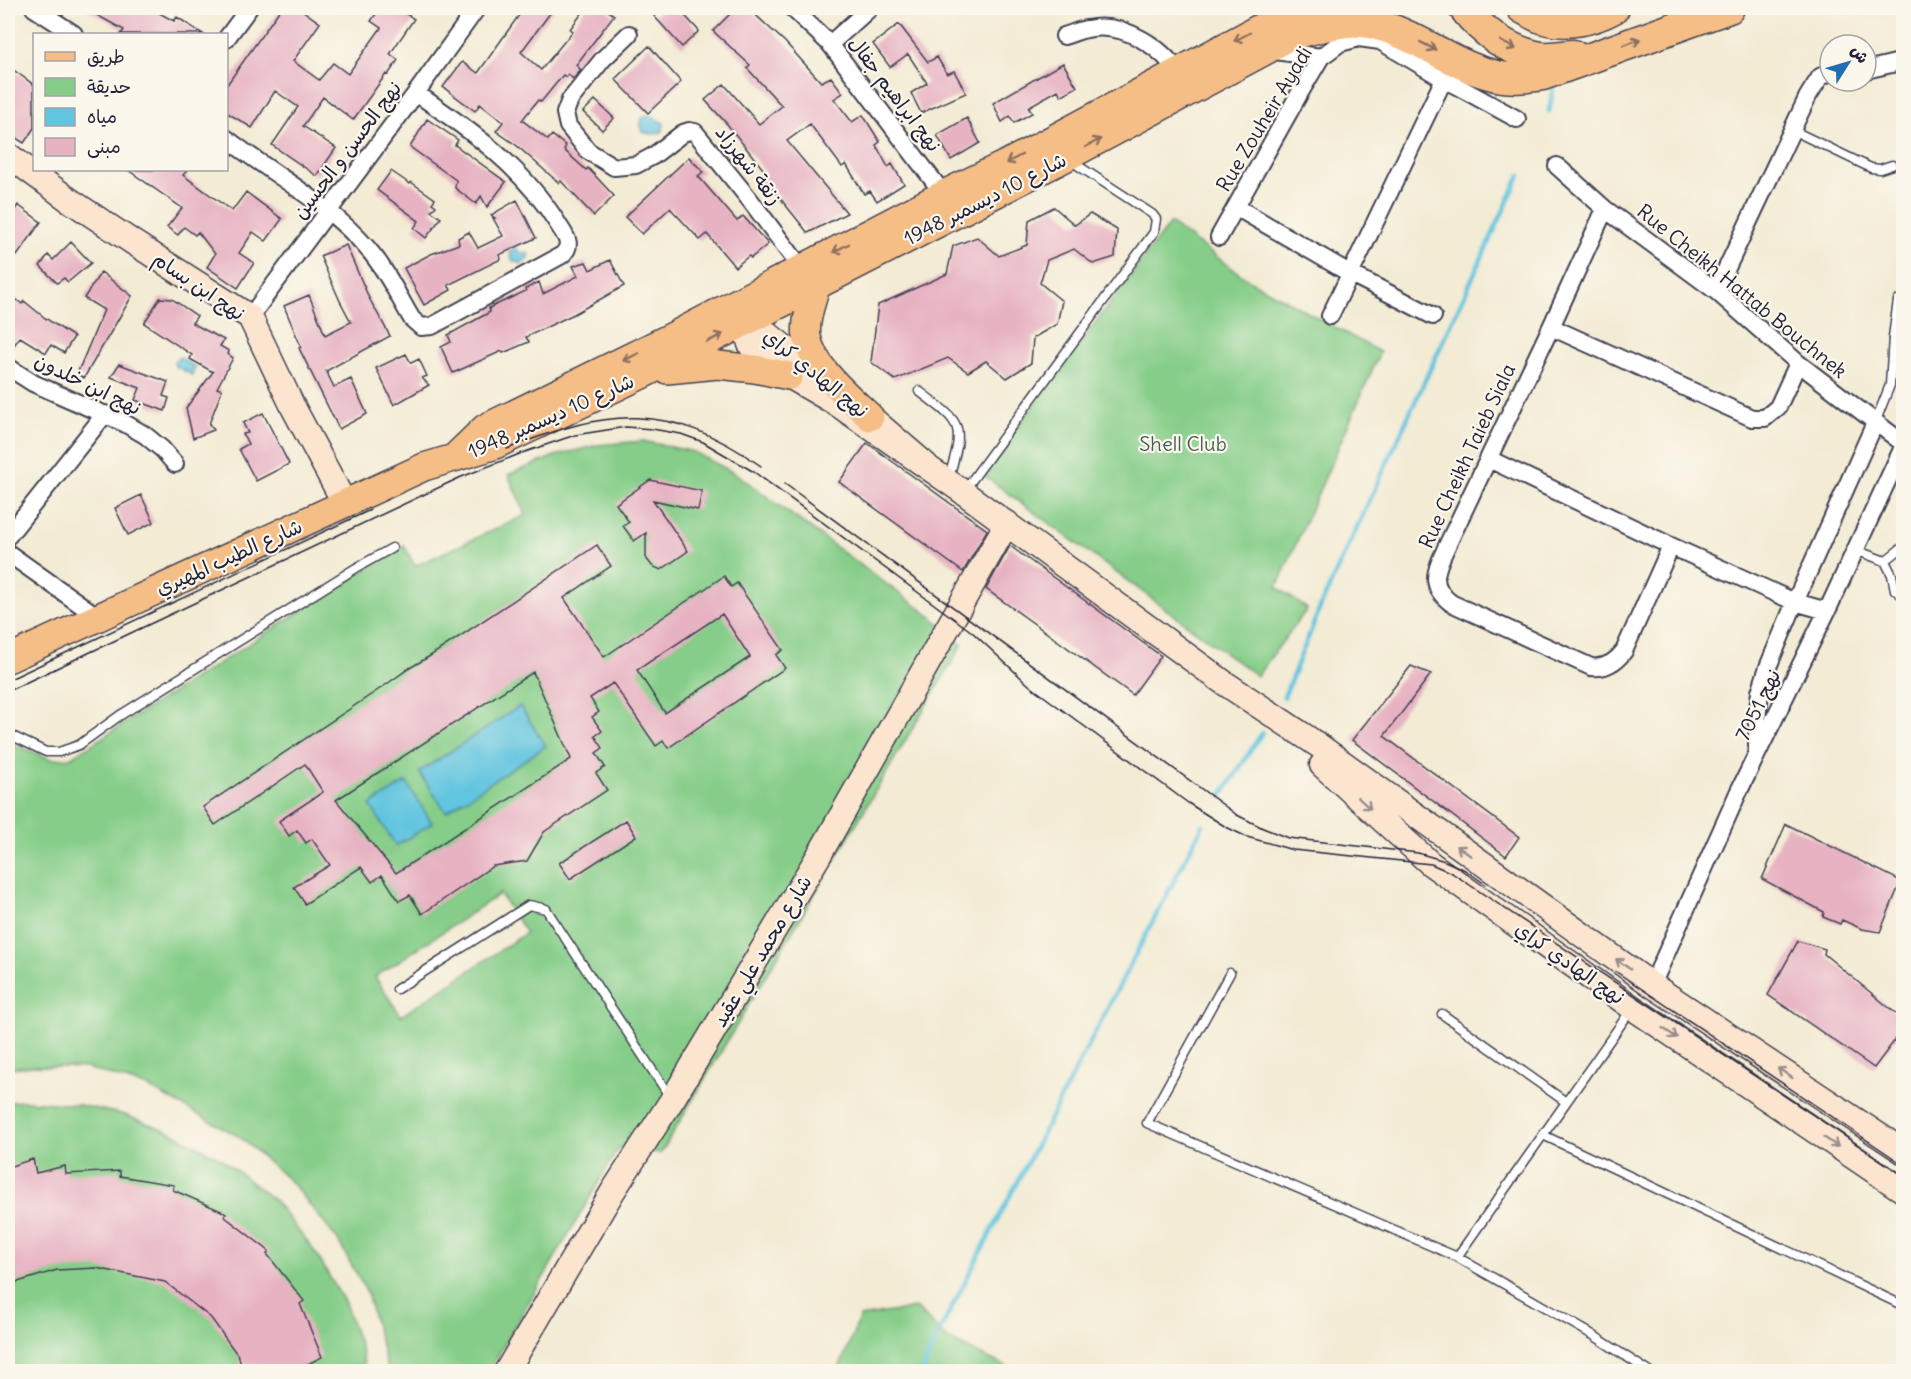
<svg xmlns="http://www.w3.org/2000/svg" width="1911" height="1379" font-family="Delius,'Playpen Sans Arabic',sans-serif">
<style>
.green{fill:#85cd88;stroke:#547862;stroke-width:1.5;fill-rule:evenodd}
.water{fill:#62c5e0;stroke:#42748e;stroke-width:1.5}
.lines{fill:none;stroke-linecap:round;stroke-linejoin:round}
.stream{stroke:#62c5e0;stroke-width:4.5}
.building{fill:#e7b3c3;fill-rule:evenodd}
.lane-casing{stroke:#414052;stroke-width:11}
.street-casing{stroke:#414052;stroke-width:20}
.secondary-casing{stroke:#414052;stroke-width:27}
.primary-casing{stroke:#414052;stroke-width:30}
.highway-casing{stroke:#414052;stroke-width:33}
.lane{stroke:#fff;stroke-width:8}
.street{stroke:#fff;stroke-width:16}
.secondary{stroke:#fbe5cf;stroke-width:24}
.primary{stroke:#f6be87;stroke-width:27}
.highway{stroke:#f6be87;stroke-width:30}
.tram{stroke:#22223b;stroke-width:1.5}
.oneway{stroke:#8c7061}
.oneway2{stroke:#998d8c}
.labels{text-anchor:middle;stroke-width:4.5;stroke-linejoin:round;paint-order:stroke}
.street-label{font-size:20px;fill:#22223b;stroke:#fbf7ec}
.park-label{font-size:20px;fill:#455e56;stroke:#fbf7ec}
</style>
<rect width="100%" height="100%" fill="#fbf7ec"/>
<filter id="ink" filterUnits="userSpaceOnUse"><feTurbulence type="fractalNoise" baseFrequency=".0167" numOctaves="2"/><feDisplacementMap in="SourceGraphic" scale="12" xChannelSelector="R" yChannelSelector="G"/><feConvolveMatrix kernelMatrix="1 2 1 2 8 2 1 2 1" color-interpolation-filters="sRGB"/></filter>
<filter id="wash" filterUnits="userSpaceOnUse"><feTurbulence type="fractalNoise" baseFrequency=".008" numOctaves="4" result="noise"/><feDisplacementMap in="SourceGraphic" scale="24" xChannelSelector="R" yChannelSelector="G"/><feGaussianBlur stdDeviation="1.35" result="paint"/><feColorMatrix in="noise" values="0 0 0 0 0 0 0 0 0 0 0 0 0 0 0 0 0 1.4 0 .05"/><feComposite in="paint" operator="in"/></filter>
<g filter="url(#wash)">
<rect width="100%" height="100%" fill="#f3ebd4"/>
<path class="green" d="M1170 223 1247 279 1380 352 1277 587 1307 609 1257 676 982 474Z
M643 441 694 452 736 474 933 618 962 645 661 1153 618 1149 489 1371H388L367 1293 337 1239 293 1184 240 1137 148 1087 87 1068 36 1066 8 1068V742L51 759 70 758 404 545 415 566 526 515 508 475 555 456 598 445ZM500 894 526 933 401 1016 375 977Z
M26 1101 79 1105 125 1115 171 1132 220 1158 274 1200 315 1252 345 1303 362 1353 365 1371 8 1372V1102Z
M916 1308 949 1340 1016 1371H838L860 1317Z"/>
<path class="water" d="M648 115 664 123 663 131C656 135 649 135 642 131L641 124 642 118Z
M515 246 520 253H528L529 257 522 264 513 261 510 254 512 247Z
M180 357 195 367 192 375 175 366 174 361Z
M520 706 546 746 446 812 419 772Z
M406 782 432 823 396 846 370 805Z"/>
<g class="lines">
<path class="stream" d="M1549 111 1553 89
M1284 697 1322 603 1520 175
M1222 795 1262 733
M922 1372 935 1340 1203 825"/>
</g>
<g id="blocks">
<path class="building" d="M84 8H150L174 21 177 17 203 34H121L124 30Z
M281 8H299L320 23 293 61 319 80 333 63 348 74 381 28 371 21 380 8H397L414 19 390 54 398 60 388 75 386 74 353 120 323 97 303 126 336 148 317 176 272 145 298 107 275 91 252 128 226 112V86Z
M524 8H554L521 52 541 70 573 31 570 29 586 8H604L614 15 576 65 581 70 573 79 568 74 566 77 563 75 541 102 538 100 522 120 548 140 552 135 566 146 564 150 586 170 588 168 614 196 594 216 561 181 559 183 516 145 496 131 503 122 480 104 475 111 443 87 462 62 478 73Z
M663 8H678L699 31 682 47 654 16Z
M736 8H748L785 42 821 82 831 77 843 93 834 99 852 122 863 115 880 142 876 145 888 167 892 164 904 184 877 201 870 191 864 194 846 164 842 167 810 124 787 141 847 213 808 233 763 177 767 174 727 124 705 100 724 84 759 124 782 106 747 68 750 65 713 31Z
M899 24 928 62 937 57 947 74 954 71 966 93 921 113 911 93 927 83 908 54 890 67 873 44Z
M649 46 681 82 648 113 615 79Z
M1063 63 1077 87 1061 96 1058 90 1028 107 1032 113 1014 123 1010 116 1002 122 993 103Z
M8 66 34 85V128L24 143 8 133Z
M595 100 614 118 602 130 583 112Z
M967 118 980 143 951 160 937 135Z
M427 119 458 140 455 145 506 182 487 207 481 196 476 204 455 188 456 180 410 147Z
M689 157 703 172 698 176 737 221 743 216 768 244 751 258 749 256 735 267 707 234 700 240 670 208 642 234 625 217Z
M128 170H187L183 175 232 211 246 192 282 219 266 241 253 232 239 253 254 263 238 288 207 267 215 254 198 232 195 235 184 227 178 235 167 227 182 208Z
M391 171 410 184 411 182 435 199 432 203 436 206 431 211 441 218 426 238 414 228 419 221 377 190Z
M517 200 536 238 499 255 501 259 448 285 451 290 424 305 404 268 431 254 459 244 458 238 469 232 478 248 503 236 493 218H495L491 215Z
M18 205 41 222 17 256 8 249V220Z
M1054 207 1075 225 1090 214 1117 230 1115 257 1093 264 1074 249 1047 260 1040 283 1062 301 1057 324 1033 338 1031 363 1007 378 986 361 968 372 948 358 895 380 871 362 878 305 947 274 953 246 977 237 999 256 1027 245 1029 220Z
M71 242 91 263 68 282 64 278 57 283 40 266 48 255 53 260Z
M346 245 369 298 390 336 326 371 334 387 351 379 367 414 339 429 299 348 301 347 284 306 309 295 325 335 351 322 340 301 320 256Z
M610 260 624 286 574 314 526 337 529 342 503 353 502 351 453 373 441 347 451 342 448 335 490 312 489 308 526 291 525 289 539 282 543 294 578 276 573 266 586 262 590 270Z
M101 272 132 296 84 378 77 374 104 310 84 298Z
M8 293 22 304 24 301 45 318 74 337 64 353 51 345 46 353 20 337 8 353Z
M160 298 172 299 197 316 192 323 224 340 220 346 229 351 228 354 233 358 217 388 222 390 209 424 214 430 193 438 186 408 213 372 190 359 192 355 144 323Z
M406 354 411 363 419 359 427 376 422 378 429 385 394 405 376 368Z
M119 364 168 382 163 396 169 398 165 411 135 400 140 388 111 377Z
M263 413 289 464 256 481 239 449 248 444 243 434 248 433 243 423Z
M867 443 987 530 963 572 839 482Z
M650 480 702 491 698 510 653 500 688 551 661 570 652 566 646 558V533L634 541 623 526 629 522 616 504Z
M141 495 154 522 128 535 115 508Z
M597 545 611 566 564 598 604 657 724 576 731 587 737 583 783 650 776 655 785 668 668 748 663 741 656 746 613 683 590 698 599 712 592 717 602 731 595 736 603 748 596 753 605 767 596 773 607 790 544 832 527 861 493 866 422 914 410 895 399 901 382 875 372 882 361 867 305 904 294 887 330 865 312 839 306 843 297 830 289 836 279 821 323 792 305 764 215 825 203 807 387 684 408 669 430 656ZM722 614 750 657 665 713 637 670ZM533 672 571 759 396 873 336 800Z
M1010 546 1161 656 1133 695 986 589Z
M1411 666 1431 674 1384 736 1519 837 1506 856 1352 740Z
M626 820 636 836 570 879 559 863Z
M1786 824 1901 881 1880 932 1862 929 1842 920 1840 924 1823 917 1824 912 1762 879Z
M1798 941 1825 949 1824 954 1904 1020V1028L1874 1068 1768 995Z
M33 1159 36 1173 65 1166 66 1174 120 1171V1176L174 1185 173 1190 226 1213 224 1216 269 1251 267 1254 304 1301 300 1304 322 1357 294 1371H242L239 1357 211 1318 165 1282 96 1268 57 1270 8 1285V1167Z"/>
</g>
</g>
<g filter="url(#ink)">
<use href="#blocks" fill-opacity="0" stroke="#414052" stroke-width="1.5"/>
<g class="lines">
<g class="lane-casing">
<path id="lane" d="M1792 130 1871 168 1880 169 1892 165
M919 391C964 425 964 424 949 478
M1875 423 1890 385 1893 337 1898 300
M964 491 1154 232 1156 219 1152 214 1071 161
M1855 550 1885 561 1892 575 1895 590 1904 597
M1885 561 1904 546
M8 734 46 752H59L79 745 119 716 356 568 392 548
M1230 973 1147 1123 1457 1257 1593 1335 1650 1372
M397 989 529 905 546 909 670 1097
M1442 1014 1566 1102
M1543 1135 1904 1306
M1457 1257 1631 1010"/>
</g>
<g class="street-casing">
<path id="street" d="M34 8 74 34
M792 8 830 44 948 200
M629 34 603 59 570 100 565 113 568 126 588 151 614 167 636 165 653 156 683 133 689 131 695 132 750 200 802 269
M1064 36C1072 34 1079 30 1087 29 1124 21 1164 48 1182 78
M226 39 249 8
M830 44 870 8
M1267 50 1321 57
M1866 70 1904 61
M226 138C273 175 329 203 368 249 386 269 398 296 412 319L421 327 432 326 562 255C574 244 565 236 558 224 523 167 470 130 416 93
M1557 166 1605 209 1716 291 1798 363 1904 444
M1236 207 1351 274 1433 316
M1605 209 1551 327 1445 550C1435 571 1429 586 1451 603L1591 667C1604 669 1616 662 1624 651L1671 546
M1219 237 1298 96 1321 57 1340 43 1359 38 1380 41 1444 79 1517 119
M1716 291 1808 96 1820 77 1830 72
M1330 316 1444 79
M250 317 416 93 477 8
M1551 327 1752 418H1765L1778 407 1798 363
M8 367 33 383 126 424 145 435 162 449 175 464
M1489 459 1671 546 1795 602 1827 611
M8 536 105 414
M8 553 98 617
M1757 753V719L1760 692 1768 667 1795 602 1875 423
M1652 985 1738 793 1827 611 1904 445"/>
</g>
<g class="secondary-casing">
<path id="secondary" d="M8 155 68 199 134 243 250 317 293 407 345 504
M826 380 750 320 747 333 750 344 754 350 772 366 837 404 963 492 1223 682 1318 745 1652 985 1904 1152
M855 404 926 465
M1322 765 1431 864 1633 1008 1904 1191
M506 1372 613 1191 672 1100 818 857 1007 523"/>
</g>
<g class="primary-casing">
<path id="primary" d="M816 287C812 302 804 321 807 337 813 368 848 396 870 417
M667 370 718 365 755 369 789 376
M458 454 485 428 669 338 944 194 1010 162 1256 30 1292 8
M8 659 424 467 493 446 650 371 1065 158 1267 50 1333 8"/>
</g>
<g class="highway-casing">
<path id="highway" d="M1464 8C1482 32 1510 52 1541 57 1551 58 1563 56 1573 55
M1522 8C1528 11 1533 15 1539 17 1564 27 1592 20 1614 8
M1292 34C1316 29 1345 18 1369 23 1417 32 1454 69 1502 77 1516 79 1529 77 1543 75L1729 8"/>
</g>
<use href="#lane" class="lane"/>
<use href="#street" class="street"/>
<use href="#secondary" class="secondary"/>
<use href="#primary" class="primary"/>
<use href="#highway" class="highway"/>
<path class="tram" d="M507 449C607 408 669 401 761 466
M785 484 1237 815 1263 828 1288 838 1418 853 1445 861 1465 870 1485 884
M8 680 370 510
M8 691 459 478 522 453 575 435 626 427 652 429 681 434 703 442 754 472 972 632 1030 686 1188 803 1226 827 1247 837 1293 850 1431 864 1452 873 1904 1176
M1615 971 1904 1165"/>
</g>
<defs><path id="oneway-shaft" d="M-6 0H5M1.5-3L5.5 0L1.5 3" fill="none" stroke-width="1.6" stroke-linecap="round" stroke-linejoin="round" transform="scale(1.5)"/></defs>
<g class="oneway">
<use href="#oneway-shaft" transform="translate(1242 37) rotate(152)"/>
<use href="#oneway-shaft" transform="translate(1632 42) rotate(-20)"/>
<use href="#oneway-shaft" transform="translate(1508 45) rotate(28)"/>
<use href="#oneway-shaft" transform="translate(1428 46) rotate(27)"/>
<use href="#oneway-shaft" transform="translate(1093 143) rotate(-28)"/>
<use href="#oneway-shaft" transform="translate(1014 159) rotate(152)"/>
<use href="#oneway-shaft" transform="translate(841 248) rotate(152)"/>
<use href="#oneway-shaft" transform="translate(715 338) rotate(-27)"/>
<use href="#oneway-shaft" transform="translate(631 357) rotate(154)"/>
</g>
<g class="oneway2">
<use href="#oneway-shaft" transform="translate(1364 803) rotate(42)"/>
<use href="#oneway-shaft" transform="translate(1464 851) rotate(-145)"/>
<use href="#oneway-shaft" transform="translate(1623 964) rotate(-145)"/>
<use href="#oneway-shaft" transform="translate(1670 1033) rotate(34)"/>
<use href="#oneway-shaft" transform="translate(1785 1073) rotate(-146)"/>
<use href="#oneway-shaft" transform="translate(1831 1142) rotate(34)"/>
</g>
</g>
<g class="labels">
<g class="street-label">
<text transform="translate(895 94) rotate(53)" y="7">نهج ابراهيم جفال</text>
<text transform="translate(1264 119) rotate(-59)" y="7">Rue Zouheir Ayadi</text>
<text transform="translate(347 150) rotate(-53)" y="7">نهج الحسن و الحسين</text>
<text transform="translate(749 165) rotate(52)" y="7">زنقة شهرزاد</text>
<text transform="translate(985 199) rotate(-27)" y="7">شارع 10 ديسمبر 1948</text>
<text transform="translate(199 286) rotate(34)" y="7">نهج ابن بسام</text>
<text transform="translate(1742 291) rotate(39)" y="7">Rue Cheikh Hattab Bouchnek</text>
<text transform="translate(816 373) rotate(39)" y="7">نهج الهادي كراي</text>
<text transform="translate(88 384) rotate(26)" y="7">نهج ابن خلدون</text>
<text transform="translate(551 416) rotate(-24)" y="7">شارع 10 ديسمبر 1948</text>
<text transform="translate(1467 456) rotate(-65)" y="7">Rue Cheikh Taieb Siala</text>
<text transform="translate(229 557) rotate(-24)" y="7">شارع الطيب المهيري</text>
<text transform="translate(1758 705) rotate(-64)" y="7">نهج 7051</text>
<text transform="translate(762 951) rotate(-59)" y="7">شارع محمد علي عقيد</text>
<text transform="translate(1570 963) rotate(35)" y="7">نهج الهادي كراي</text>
</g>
<g class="park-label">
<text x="1183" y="451">Shell Club</text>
</g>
</g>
<rect width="1911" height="1379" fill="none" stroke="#fbf7ec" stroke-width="30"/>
<rect x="33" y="33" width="195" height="138" fill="#fbf7ec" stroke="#a4a2a5" stroke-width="1.5"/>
<rect x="45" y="52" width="30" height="9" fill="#f6be87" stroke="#a4a2a5" stroke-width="1.5"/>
<text x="87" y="63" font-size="18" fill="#22223b">طريق</text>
<rect x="45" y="78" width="30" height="18" fill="#85cd88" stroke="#a4a2a5" stroke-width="1.5"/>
<text x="87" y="93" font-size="18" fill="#22223b">حديقة</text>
<rect x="45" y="108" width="30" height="18" fill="#62c5e0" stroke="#a4a2a5" stroke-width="1.5"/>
<text x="87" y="123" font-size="18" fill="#22223b">مياه</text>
<rect x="45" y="138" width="30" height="18" fill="#e7b3c3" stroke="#a4a2a5" stroke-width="1.5"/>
<text x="87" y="153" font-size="18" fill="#22223b">مبنى</text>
<g transform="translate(1848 63) rotate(53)"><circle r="28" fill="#fbf7ec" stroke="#a4a2a5" stroke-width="1.5"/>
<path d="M0-4.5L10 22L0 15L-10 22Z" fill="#1f6fb2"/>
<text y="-9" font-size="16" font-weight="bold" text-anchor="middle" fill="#22223b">ش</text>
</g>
</svg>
